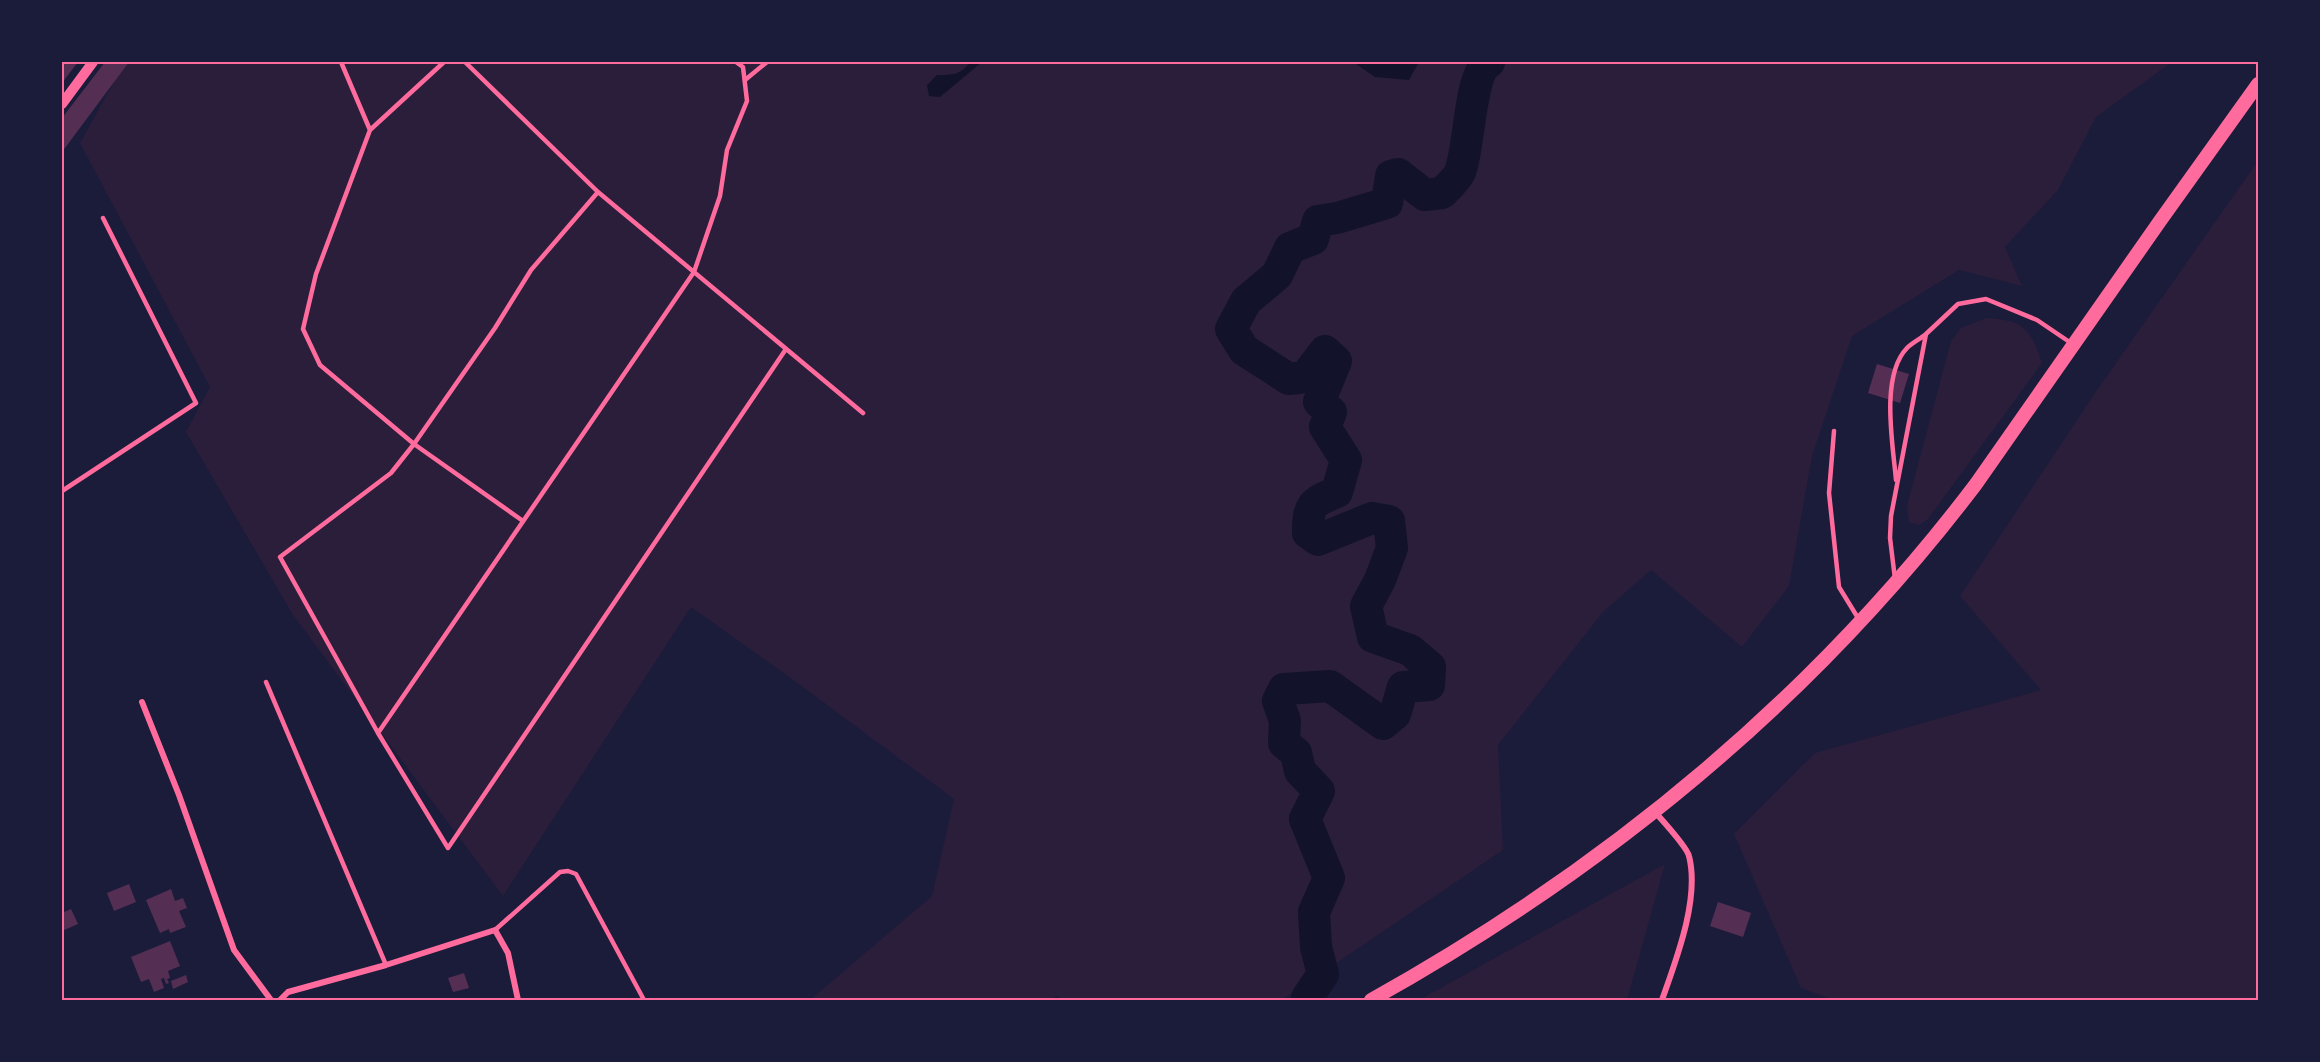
<svg xmlns="http://www.w3.org/2000/svg" width="2320" height="1062" font-family="'Source Sans 3',sans-serif">
<style>
.green{fill:#2a1e3b}
.water{fill:#12122b}
.lines{fill:none;stroke-linecap:round;stroke-linejoin:round}
.river{stroke:#12122b;stroke-width:32}
.building{fill:#542f53}
.service{stroke:#ff6b9d;stroke-width:4.5}
.minor{stroke:#ff6b9d;stroke-width:6}
.tertiary{stroke:#ff6b9d;stroke-width:10}
.primary{stroke:#ff6b9d;stroke-width:14}
.neatline{fill:none;stroke:#ff6b9d;stroke-width:2}
</style>
<rect width="100%" height="100%" fill="#1b1b3a"/>
<path class="green" d="M125 62H2172L2096 117 2058 190 2005 247 2022 286 1959 270 1852 336 1812 456 1789 586 1742 647 1651 570 1603 612 1498 745 1503 850 1282 1000H1062L1057 996 1049 1000H810L932 896 954 799 792 679 691 607 503 896 293 615 186 432 210 387 80 143Z
M2258 161V1000H1834L1801 988 1734 834 1815 753 2041 690 1960 596 2097 390Z
M1986 318C2023 320 2031 328 2042 363L1928 519 1919 525 1909 522 1907 506 1951 341 1961 328Z
M1665 864 1627 1000H1419Z"/>
<path class="water" d="M970 62H982L940 97 929 96 927 85 937 75C952 75 961 75 970 62Z
M1353 62H1419L1409 80 1375 77Z"/>
<g class="lines">
<path class="river" d="M1307 998 1323 974 1316 947 1314 912 1329 878 1305 819 1319 791 1300 771 1296 753 1284 743 1285 721 1278 701 1284 689 1330 686 1383 724 1395 714 1403 687 1429 685 1430 667 1410 650 1373 637 1366 606 1380 580 1392 548 1389 521 1372 518 1318 540 1308 533C1308 505 1312 502 1337 492L1346 460 1325 427 1331 412 1319 402 1336 361 1325 351 1305 377 1289 379 1244 350 1231 329 1246 301 1277 275 1290 248 1313 239 1318 221 1337 218 1387 203 1391 176 1398 174 1425 195 1442 193C1448 187 1457 179 1460 172 1470 147 1469 74 1489 62"/>
</g>
<path class="building" d="M62 62H78L62 83Z
M105 62H129L62 152V118Z
M1877 364 1909 374 1900 403 1868 393Z
M129 884 136 902 114 911 107 893Z
M171 889 175 901 183 898 187 908 179 911 186 927 170 933 169 929 160 933 146 900Z
M1718 902 1751 913 1743 937 1710 926Z
M71 909 78 924 62 931V913Z
M170 941 180 966 168 971 170 978 167 979 169 983 166 984 164 978 161 979 164 988 154 992 149 979 141 982 131 957Z
M464 973 469 988 453 992 448 978Z
M186 975 188 982 173 989 171 981Z"/>
<g class="lines">
<path class="service" d="M341 62 370 130 316 274 303 329 320 365 414 444 523 521
M465 62 598 192 863 413
M745 80 767 62
M370 130 444 62
M598 192 531 270 495 328 414 444 391 473 280 557 378 733 448 848 786 349
M1834 431 1829 493 1839 587 1858 618
M1896 480C1893 445 1880 376 1907 348 1912 343 1920 339 1926 334
M62 491 196 403 103 218
M1895 579 1890 538 1891 516 1926 334 1958 304 1986 299 2037 320 2071 343
M266 682 386 965
M378 733 694 272 720 196 727 150 747 101 743 67 736 62
M495 930 560 872 568 871 576 874 644 1000"/>
<path class="minor" d="M142 702 179 795 234 950 271 1000
M1655 812C1663 821 1687 847 1689 856 1700 899 1676 960 1662 1000
M280 1000 288 992 386 965 495 930 508 953 518 1000"/>
<path class="tertiary" d="M62 104 93 62"/>
<path class="primary" d="M1371 1000C1606 869 1813 699 1976 484L2160 221 2258 84"/>
</g>
<rect width="2320" height="1062" fill="none" stroke="#1b1b3a" stroke-width="126"/>
<rect x="63" y="63" width="2194" height="936" class="neatline"/>
</svg>
